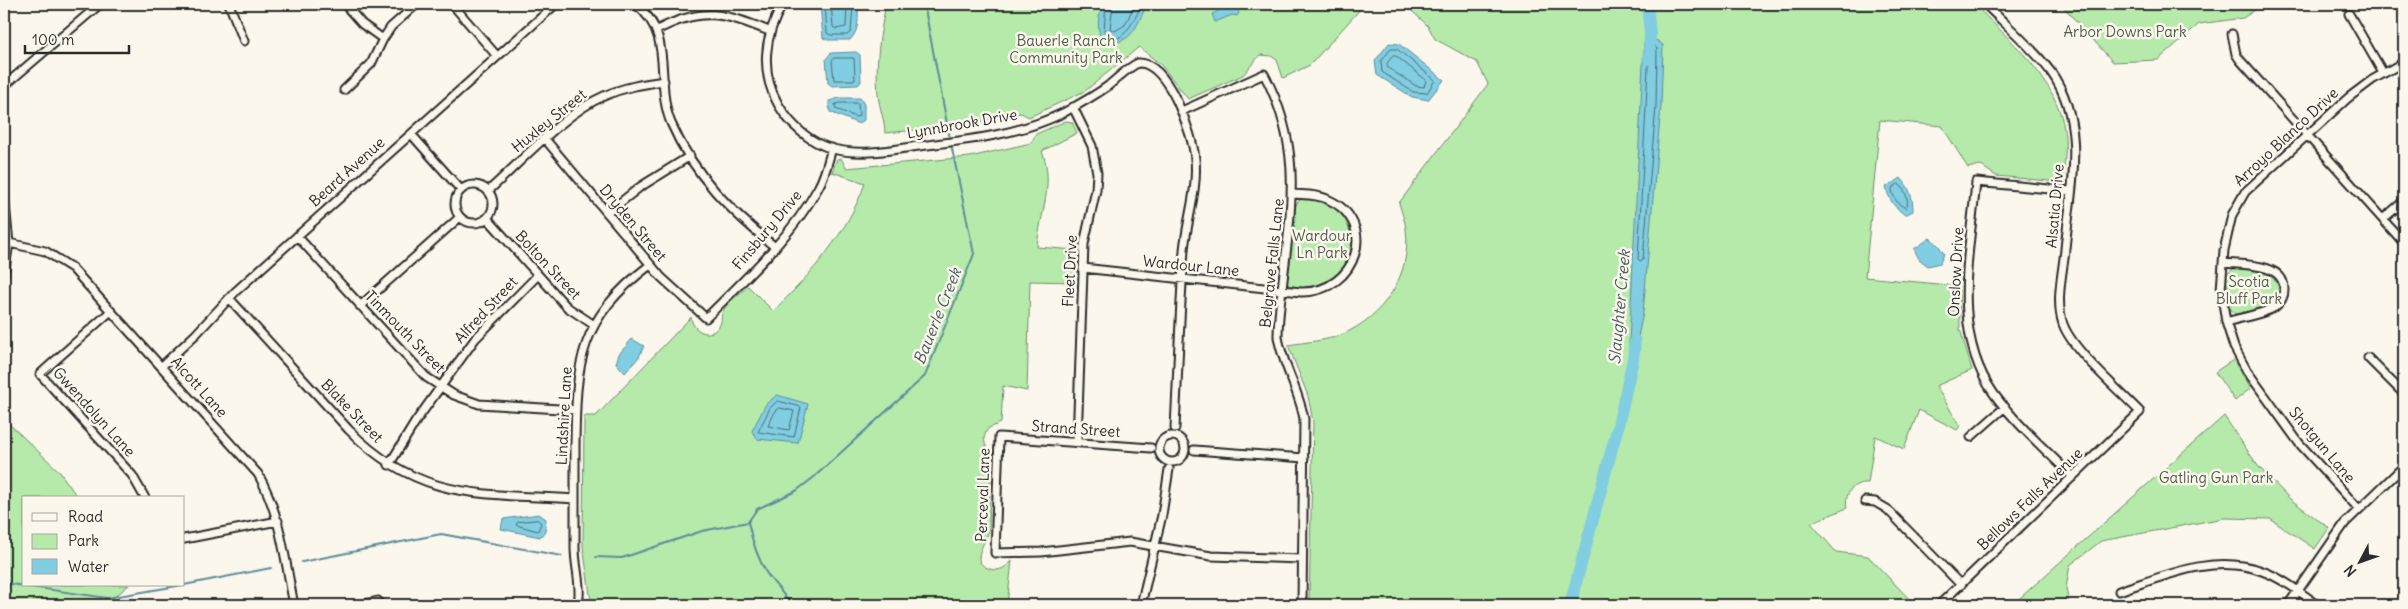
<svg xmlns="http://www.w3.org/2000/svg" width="2408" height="609" font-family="Delius,sans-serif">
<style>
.green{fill:#b5eaab;stroke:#708a6b}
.water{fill:#81cde1;stroke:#5f8c98}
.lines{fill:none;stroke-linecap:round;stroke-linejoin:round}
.shore{stroke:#4d6c74;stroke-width:1}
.stream{stroke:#5f8c98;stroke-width:2}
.river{stroke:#81cde1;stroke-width:12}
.minor-casing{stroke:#2b2b2b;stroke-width:11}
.minor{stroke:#fbf7ec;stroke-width:7}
.labels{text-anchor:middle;stroke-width:5;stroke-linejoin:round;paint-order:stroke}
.park-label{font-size:15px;fill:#4e5b4b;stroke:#fbf7ec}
.street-label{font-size:15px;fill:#2b2b2b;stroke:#fbf7ec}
.water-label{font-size:16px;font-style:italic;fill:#455c62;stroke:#fbf7ec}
</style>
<rect width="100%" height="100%" fill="#fbf7ec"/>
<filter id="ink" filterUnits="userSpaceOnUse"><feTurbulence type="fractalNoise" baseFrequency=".02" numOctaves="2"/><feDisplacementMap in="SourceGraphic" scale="10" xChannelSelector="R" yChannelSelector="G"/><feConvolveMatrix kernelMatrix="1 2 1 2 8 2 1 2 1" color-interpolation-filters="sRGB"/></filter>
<g filter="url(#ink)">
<path class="green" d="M886 4H1365L1310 65 1283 78 1277 60 1271 56 1260 55 1243 75 1188 99 1161 65 1139 47 1085 91 1029 117 1021 113 961 126 885 133C885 120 879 108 878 94 875 64 880 33 886 4Z
M1398 4H1974C2017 48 2071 89 2065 157 2064 165 2066 178 2059 182L1996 176 1980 165 1968 168 1942 126 1880 120 1865 277 1959 286 1960 329 1972 370 1936 386 1960 426 1957 430 1919 410 1904 449 1875 436 1868 483C1853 482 1844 493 1847 508L1811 523 1836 552 1868 556 1915 605H1309L1313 422 1308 396 1288 345C1305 342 1325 341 1341 335 1383 317 1412 276 1406 229 1405 220 1401 211 1399 203L1488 84 1477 62 1435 39 1428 26 1412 11Z
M2061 4H2264L2243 18 2199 24 2158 60 2113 62Z
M1066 121 1072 122 1077 133 1042 151C1055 184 1040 213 1037 247L1076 250 1075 282 1030 281 1027 391 1003 386 1001 423 989 428C981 437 984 445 991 453L989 528C989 541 966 561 990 569 1000 572 1006 567 1012 561L1007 605H596L591 601 583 546 584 416H596L691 317C692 331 710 340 719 326 723 321 720 316 723 311 727 302 741 293 748 286L773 311C810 276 849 231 865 183L832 172 837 159 841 158 846 168 970 157 1031 143 1036 134Z
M1301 199C1310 199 1319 200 1327 204 1360 219 1360 272 1326 285 1314 289 1303 288 1291 287L1287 283 1296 204Z
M2234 268C2255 271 2271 267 2280 290 2271 312 2257 309 2236 314L2230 310 2226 275Z
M2233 360 2251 388 2235 401 2215 372Z
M2224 416 2258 466 2290 499 2329 528 2315 549 2270 519 2224 518 2101 541 2070 565 2066 588 2069 605H2012Z
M4 419 59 471 78 498H24V585H129L105 605H4Z"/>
<path class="water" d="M820 4H858C858 17 860 30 850 40H828L823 38Z
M1102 4H1147C1142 14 1138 27 1130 35 1122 44 1101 47 1099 31 1097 22 1100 13 1102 4Z
M1230 5 1236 7 1239 13 1237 16 1232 15 1215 22 1212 14Z
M1656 40 1663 45 1661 106 1643 313 1630 375 1629 342 1644 43Z
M1389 43 1399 44 1444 80 1428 100 1412 97 1377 75 1375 61Z
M856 52 860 55 861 82 858 85 832 86 828 83 826 59 831 53Z
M839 98H860L864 104V120L859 124 830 112 829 101Z
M1901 178C1910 188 1913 198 1913 211L1905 215C1894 207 1889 200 1886 187Z
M1930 238 1939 246 1944 254 1940 263 1928 266 1919 259 1914 249Z
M632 339 644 346 639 357 625 373 616 363 619 354Z
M777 395 808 404 798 443 757 439 752 431 766 404Z
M539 514 546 519 545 531 540 537 501 529 503 519Z"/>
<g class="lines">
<path class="shore" d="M825 4 827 33 830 35H847L851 32 853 4
M831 4 833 27 836 29 846 27 847 4
M1106 4 1104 31C1119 56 1137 14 1142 4
M1113 4 1110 29 1115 31 1125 25 1135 4
M1655 46 1657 49 1656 106 1643 259 1640 261 1638 259 1649 49Z
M1391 49H1397L1435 80 1427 93 1413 92 1382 72 1381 62Z
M1393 56H1396L1426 80 1424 87 1416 86 1388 68 1387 64Z
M834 58H854L855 80H834L832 61Z
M840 103H858L859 116 856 117 836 109 835 105Z
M1899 184C1905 189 1910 202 1906 208 1898 205 1892 197 1892 188Z
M778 401 801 407 794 437 758 432 770 408Z
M780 408 794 411 789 430 768 426 775 412Z
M538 520 541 523 538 531 516 525 518 522Z"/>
<path class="stream" d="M924 4 950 139
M596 557 622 558 702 531 748 522
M302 562 441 534 562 556
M4 583 107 598
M184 585 271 568
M99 605 107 598 183 585
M790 605C784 593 775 585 767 574 757 557 752 541 748 522L757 509 796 491 813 478 925 376 974 254 951 144"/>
<path class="river" d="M1647 4 1650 33 1649 59
M1570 605 1618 426 1633 359 1635 341"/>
<g class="minor-casing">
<path id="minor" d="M229 4 244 41
M452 4 497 56
M635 4C676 34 654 83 671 123 694 176 732 212 775 247
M783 4C764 35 760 72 778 104 790 125 810 143 833 149 861 156 891 150 919 146 968 140 1018 135 1063 113 1078 105 1094 96 1108 86 1118 78 1127 68 1138 63 1168 61 1193 135 1195 159 1198 190 1187 219 1184 250 1180 309 1178 369 1175 428
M347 7 362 24 383 39
M2349 14 2383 73
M657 30C702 6 724 13 769 31
M2232 34 2236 54 2240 60 2404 243
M4 86 100 4
M344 90 371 64 383 39 391 27 417 4
M1073 107 1092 146 1097 173 1096 190 1084 244 1077 442
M1182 111 1264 74C1302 146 1292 202 1283 280 1281 299 1278 318 1278 337 1283 366 1299 390 1304 419L1302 605
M411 134 461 190
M545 139 661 277 706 318C745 279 792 236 818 188 825 176 828 162 832 148
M455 204a19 19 0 1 1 38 0a19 19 0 1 1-38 0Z
M488 191C521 162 564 113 604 96 624 87 643 84 664 81
M2070 191 1976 182C1970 252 1950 332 1994 394 2016 424 2046 450 2073 477
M4 195 9 243 4 275
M607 213 640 187 690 156
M487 218 567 307 594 325
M2383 219 2404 201
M297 236 426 377 454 395 479 404 576 410
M9 243 45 251 72 268 258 474C281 514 285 561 294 605
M2223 263C2242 265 2285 262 2284 290 2284 297 2280 303 2275 307 2264 314 2239 318 2226 322
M1083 268 1301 292C1357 293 1380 221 1327 199 1316 194 1304 195 1292 194
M229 298 349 430C420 502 483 493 575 499
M360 306 460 217
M111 311 40 374 132 475 145 498
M2368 358 2404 394
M162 366 196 334 236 291 556 4
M1159 449a13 13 0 1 1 26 0a13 13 0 1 1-26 0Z
M1971 437 2005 407
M1151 448 999 437 995 553 1041 552 1130 542 1211 556 1302 559
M1194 450 1304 458
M389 465 416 421 475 339 538 275
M1865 501 1875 502 1887 509 1961 585
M2358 508 2299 443 2247 371 2234 347 2226 322 2221 290 2224 250 2232 215 2245 192 2348 98 2372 80 2404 62
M184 539 278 521
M2119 591C2165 576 2214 553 2262 571 2282 578 2301 593 2318 605
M360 605 378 601 381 605
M578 605C582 587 575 567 575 548 575 514 575 480 575 445 576 361 579 319 650 265
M1141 605 1162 515 1169 469
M1939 605 2140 412C2120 391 2072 350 2063 324 2055 300 2063 273 2065 249 2070 191 2088 124 2051 72 2032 47 2007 26 1985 4
M2288 605 2345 523 2404 466"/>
</g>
<use href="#minor" class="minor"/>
</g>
</g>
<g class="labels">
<g class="park-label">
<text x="2125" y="37">Arbor Downs Park</text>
<text x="1066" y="46">Bauerle Ranch<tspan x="1066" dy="17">Community Park</tspan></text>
<text x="1322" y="241">Wardour<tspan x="1322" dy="17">Ln Park</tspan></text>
<text x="2249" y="287">Scotia<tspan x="2249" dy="17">Bluff Park</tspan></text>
<text x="2216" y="483">Gatling Gun Park</text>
</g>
<g class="street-label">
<text transform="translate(549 121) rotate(-39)" y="5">Huxley Street</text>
<text transform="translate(962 124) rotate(-10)" y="5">Lynnbrook Drive</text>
<text transform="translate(2286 137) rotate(-43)" y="5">Arroyo Blanco Drive</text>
<text transform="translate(347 172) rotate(-42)" y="5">Beard Avenue</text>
<text transform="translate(2055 206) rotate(-85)" y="5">Alsatia Drive</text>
<text transform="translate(633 223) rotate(50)" y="5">Dryden Street</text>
<text transform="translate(767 230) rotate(-50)" y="5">Finsbury Drive</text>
<text transform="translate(1272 263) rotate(-84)" y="5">Belgrave Falls Lane</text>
<text transform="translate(548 265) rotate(47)" y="5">Bolton Street</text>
<text transform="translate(1191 266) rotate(6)" y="5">Wardour Lane</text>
<text transform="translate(1070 271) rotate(-87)" y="5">Fleet Drive</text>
<text transform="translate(1956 272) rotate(-87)" y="5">Onslow Drive</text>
<text transform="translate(486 310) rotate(-47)" y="5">Alfred Street</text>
<text transform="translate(405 332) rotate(46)" y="5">Tinmouth Street</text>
<text transform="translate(199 387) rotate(48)" y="5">Alcott Lane</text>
<text transform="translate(352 411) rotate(46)" y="5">Blake Street</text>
<text transform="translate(94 412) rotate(48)" y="5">Gwendolyn Lane</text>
<text transform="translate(564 416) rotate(-87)" y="5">Lindshire Lane</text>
<text transform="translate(1076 429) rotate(4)" y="5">Strand Street</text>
<text transform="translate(2322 445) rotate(50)" y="5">Shotgun Lane</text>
<text transform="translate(983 495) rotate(-88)" y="5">Perceval Lane</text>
<text transform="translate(2030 499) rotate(-44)" y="5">Bellows Falls Avenue</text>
</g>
<g class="water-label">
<text transform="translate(1619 307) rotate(-85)" y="6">Slaughter Creek</text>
<text transform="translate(937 316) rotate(-68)" y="6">Bauerle Creek</text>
</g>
</g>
<rect width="2408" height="609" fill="none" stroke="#fbf7ec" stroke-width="20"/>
<rect x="10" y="10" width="2388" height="589" fill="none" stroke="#2b2b2b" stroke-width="2" filter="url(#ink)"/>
<rect x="22" y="496" width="162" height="90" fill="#fbf7ec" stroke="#a8a59f"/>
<rect x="32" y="513" width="25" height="8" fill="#fbf7ec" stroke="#a8a59f"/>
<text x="68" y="522" font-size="15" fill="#2b2b2b">Road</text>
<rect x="32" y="534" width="25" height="15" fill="#b5eaab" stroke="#a8a59f"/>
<text x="68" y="546" font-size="15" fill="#2b2b2b">Park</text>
<rect x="32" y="559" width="25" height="15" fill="#81cde1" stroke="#a8a59f"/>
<text x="68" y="572" font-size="15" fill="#2b2b2b">Water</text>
<g transform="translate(2360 562) rotate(229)" stroke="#fbf7ec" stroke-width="4" paint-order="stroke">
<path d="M0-4L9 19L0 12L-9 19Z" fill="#2b2b2b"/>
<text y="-8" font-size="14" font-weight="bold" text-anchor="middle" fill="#2b2b2b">N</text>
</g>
<path d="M25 45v8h104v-8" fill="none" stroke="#2b2b2b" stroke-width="2.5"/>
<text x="32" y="45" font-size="15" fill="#2b2b2b" stroke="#fbf7ec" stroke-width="4" paint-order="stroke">100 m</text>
</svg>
